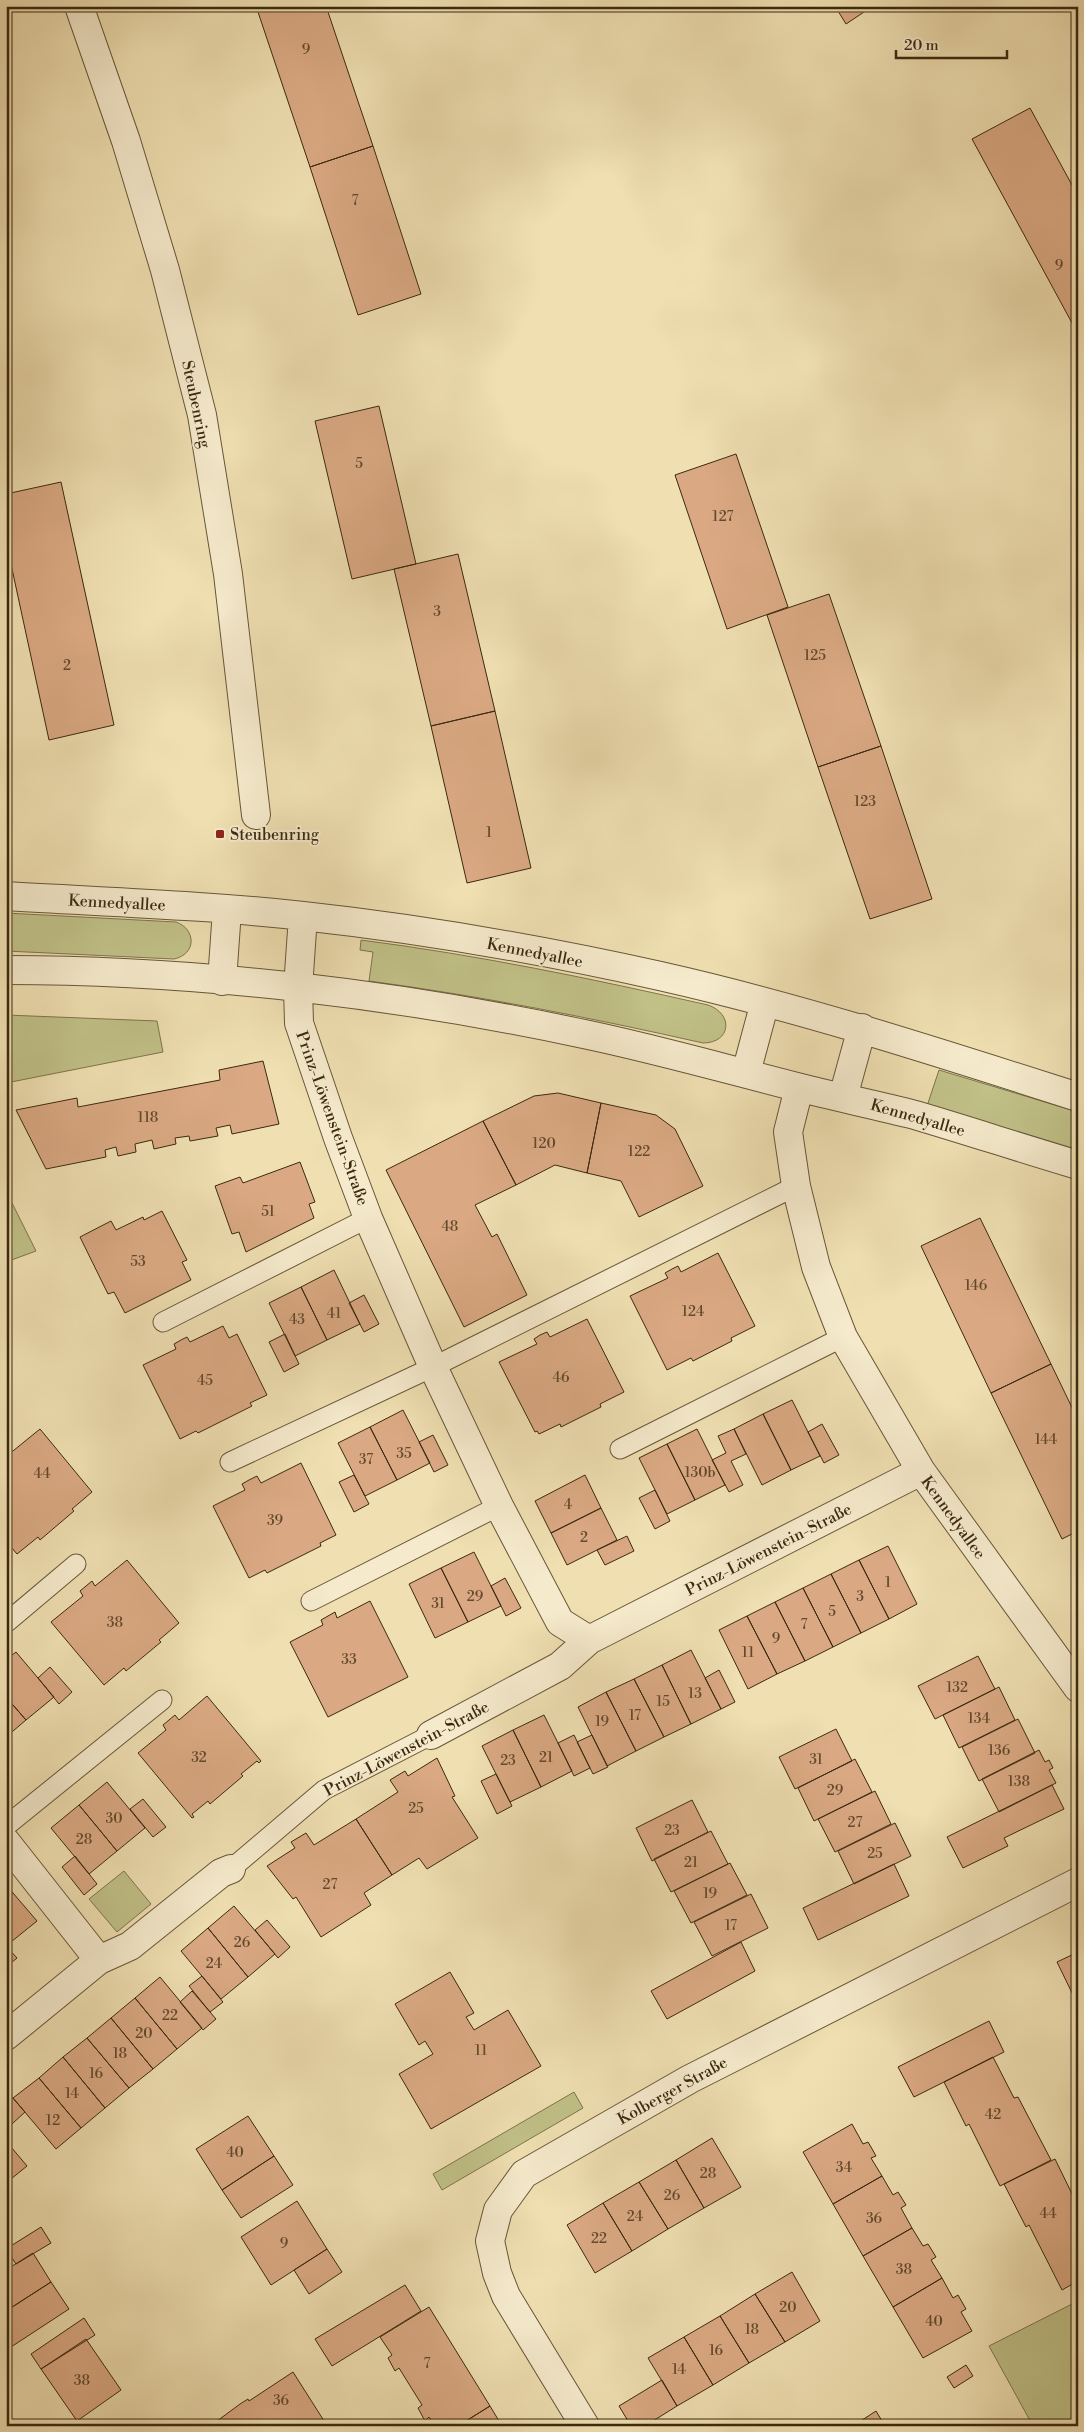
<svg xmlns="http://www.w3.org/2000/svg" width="1084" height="2432" font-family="'Libre Bodoni',serif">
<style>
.green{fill:#c0c087;stroke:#7e744c}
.building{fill:#daa983;stroke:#3b2910}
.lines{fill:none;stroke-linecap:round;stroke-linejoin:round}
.lane-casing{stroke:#685638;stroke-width:21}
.street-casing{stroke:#685638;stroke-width:30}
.lane{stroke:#f5eacc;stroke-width:19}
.street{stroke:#f5eacc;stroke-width:28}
.poi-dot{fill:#8f2418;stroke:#f5eacc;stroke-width:2}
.labels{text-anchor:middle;stroke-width:4;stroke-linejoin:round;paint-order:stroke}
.number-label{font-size:14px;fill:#63492d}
.street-label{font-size:16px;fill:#3b2910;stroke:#f5eacc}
.poi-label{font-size:16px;fill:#3b2910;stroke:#f5eacc;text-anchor:start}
</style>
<rect width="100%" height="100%" fill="#efdfb1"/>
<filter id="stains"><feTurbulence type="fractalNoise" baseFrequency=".004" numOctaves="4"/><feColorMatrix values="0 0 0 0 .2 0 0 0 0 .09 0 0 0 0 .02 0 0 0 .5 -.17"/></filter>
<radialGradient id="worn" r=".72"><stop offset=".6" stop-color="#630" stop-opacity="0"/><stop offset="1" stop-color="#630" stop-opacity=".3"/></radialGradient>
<path class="green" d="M6 913 176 922C196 929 197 954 174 959L6 951Z
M361 940C478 955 593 979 708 1005 734 1014 731 1043 703 1043 592 1018 481 996 369 981L373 952 360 950Z
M6 1015 157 1021 163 1052 6 1083Z
M939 1070 1078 1112V1151L927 1106Z
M6 1191 36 1251 6 1262Z
M124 1871 151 1904 117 1932 89 1899Z
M574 2092 583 2108 442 2190 433 2174Z
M1078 2301V2426H1033L989 2346Z"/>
<path class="building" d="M264 6H326L373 146 310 167 257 9Z
M835 6H873L846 24Z
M1030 108 1078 196V334L972 139Z
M373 146 421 294 358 315 310 167Z
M379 406 416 564 352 579 315 421Z
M736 454 788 607 727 629 675 475Z
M61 482 114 725 49 740 6 541V494Z
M458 554 495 711 431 726 394 569Z
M829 594 881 746 818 767 767 615Z
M495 711 531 868 467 883 431 726Z
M881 746 932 899 870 919 818 767Z
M263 1061 279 1124 232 1134 230 1125 216 1128 218 1136 190 1141 189 1136 175 1138 176 1144 154 1149 152 1140 135 1144 136 1152 118 1156 116 1147 105 1150 106 1157 46 1169 16 1110 77 1098 78 1107 220 1080 219 1070Z
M558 1093 601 1103 587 1173 555 1165 516 1185 483 1121 534 1096Z
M601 1103 656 1115 675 1129 703 1186 639 1217 621 1181 587 1173Z
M483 1121 516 1185 475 1205 492 1237 497 1234 527 1295 464 1327 386 1170Z
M300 1162 315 1202 309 1204 314 1218 246 1252 239 1232 232 1234 215 1186 240 1177 243 1183Z
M162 1211 187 1260 182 1262 191 1280 125 1313 114 1292 108 1294 80 1237 111 1221 116 1230 143 1217 144 1220Z
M980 1218 1051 1364 991 1393 921 1246Z
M718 1253 755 1326 731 1338 732 1341 693 1361 691 1358 667 1370 630 1296 668 1278 665 1273 672 1269 678 1266 681 1272Z
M334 1270 360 1324 327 1340 301 1287Z
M301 1287 327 1340 295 1356 269 1303Z
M364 1295 379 1324 364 1332 349 1303Z
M587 1319 624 1392 600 1404 601 1407 561 1427 560 1424 539 1434 537 1431 535 1432 499 1362 537 1344 534 1339 540 1335 547 1332 550 1337Z
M223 1326 229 1338 237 1334 267 1395 250 1403 252 1406 198 1433 196 1431 180 1439 143 1365 176 1349 174 1344 181 1340 187 1337 190 1342Z
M285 1334 299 1364 284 1372 269 1342Z
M1051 1364 1078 1420V1531L1062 1539 991 1393Z
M792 1400 820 1456 791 1470 763 1414Z
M403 1410 430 1463 397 1480 370 1427Z
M763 1414 791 1470 762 1485 734 1429Z
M822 1424 839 1455 824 1463 808 1432Z
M370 1427 397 1480 365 1496 338 1443Z
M40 1429 92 1492 72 1509 74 1511 40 1540 38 1537 17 1554 6 1541V1452L8 1455Z
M697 1429 725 1485 695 1500 667 1444Z
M734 1429 746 1454 731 1461 743 1485 729 1492 712 1460 726 1453 718 1436Z
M433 1435 448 1465 434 1472 419 1442Z
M667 1444 695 1500 667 1514 639 1458Z
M301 1463 336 1535 320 1543 321 1546 267 1573 265 1570 249 1578 213 1506 245 1490 242 1484 249 1480 257 1476 261 1483Z
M354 1475 369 1504 354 1512 339 1482Z
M585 1475 601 1508 551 1533 535 1501Z
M655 1490 670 1521 655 1529 639 1498Z
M601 1508 617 1540 567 1565 551 1533Z
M627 1536 634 1551 605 1565 597 1550Z
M888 1546 917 1604 889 1619 859 1560Z
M474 1552 501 1606 468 1622 441 1568Z
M127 1560 179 1623 159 1640 161 1642 126 1671 124 1668 104 1685 51 1622 83 1596 80 1591 92 1581 95 1586Z
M859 1560 889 1619 861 1633 831 1574Z
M441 1568 468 1622 435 1638 409 1584Z
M831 1574 861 1633 833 1647 803 1588Z
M505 1578 521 1608 506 1616 491 1586Z
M803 1588 833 1647 805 1661 775 1602Z
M370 1601 408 1677 328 1717 290 1642 323 1625 321 1620 335 1612 337 1618Z
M775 1602 805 1661 777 1674 747 1616Z
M747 1616 777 1674 748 1689 719 1630Z
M691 1650 721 1709 691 1724 662 1665Z
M16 1652 54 1697 26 1720 6 1697V1660Z
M978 1656 995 1689 935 1719 918 1686Z
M662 1665 691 1724 664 1737 634 1679Z
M50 1667 72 1692 59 1704 38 1678Z
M719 1670 735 1702 721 1709 705 1678Z
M634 1679 664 1737 636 1751 606 1692Z
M999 1687 1015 1720 959 1748 943 1715Z
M606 1692 636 1751 607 1766 578 1707Z
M207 1696 261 1761 259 1763 257 1761 241 1774 243 1776 210 1804 208 1801 192 1814 194 1817 192 1818 138 1753 166 1730 163 1725 175 1715 179 1720Z
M6 1697 26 1720 6 1737Z
M544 1715 572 1771 541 1787 513 1730Z
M1018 1719 1035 1753 979 1781 962 1747Z
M836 1729 852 1761 795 1789 779 1757Z
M513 1730 541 1787 510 1802 482 1746Z
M574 1735 590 1768 574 1776 558 1743Z
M592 1735 608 1767 593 1774 577 1742Z
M1039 1750 1045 1762 1049 1760 1053 1768 1049 1770 1056 1783 999 1812 982 1779Z
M437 1758 455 1796 452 1797 478 1838 427 1869 419 1858 392 1875 356 1819 398 1792 390 1780 405 1771 408 1776Z
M855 1759 872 1792 814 1821 798 1788Z
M496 1774 512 1806 497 1814 481 1781Z
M107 1782 145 1828 117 1851 79 1805Z
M1052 1785 1064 1809 1004 1838 1008 1846 963 1868 947 1837Z
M875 1791 891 1824 835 1852 818 1819Z
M143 1799 166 1827 153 1837 130 1809Z
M692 1800 708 1832 652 1861 636 1828Z
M79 1805 117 1851 89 1874 51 1828Z
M356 1819 392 1875 364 1893 371 1905 321 1937 296 1897 293 1899 267 1866 295 1848 291 1842 306 1833 314 1845Z
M895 1823 911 1856 854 1884 838 1851Z
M711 1831 728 1864 671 1892 654 1859Z
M75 1856 97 1884 84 1895 62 1867Z
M730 1863 747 1895 691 1923 674 1891Z
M894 1864 909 1896 818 1940 803 1908Z
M6 1884 13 1893 6 1899Z
M13 1893 37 1921 6 1946V1899Z
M751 1894 768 1928 712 1956 694 1922Z
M234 1906 275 1954 248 1977 208 1928Z
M267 1920 290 1947 278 1958 255 1930Z
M208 1928 248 1977 221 1999 181 1951Z
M741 1942 755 1971 667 2019 651 1991Z
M6 1946 17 1958 6 1967Z
M1078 1952V1998L1075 1999 1057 1962Z
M450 1972 474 2013 466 2017 474 2030 508 2010 541 2066 431 2129 399 2074 433 2054 425 2041 419 2045 395 2004Z
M202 1976 223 2002 210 2012 189 1986Z
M160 1977 202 2028 177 2049 135 1998Z
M192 1991 216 2019 203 2030 180 2002Z
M135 1998 177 2049 153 2069 111 2018Z
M111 2018 153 2069 129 2088 87 2038Z
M989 2021 1004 2052 914 2097 898 2067Z
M87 2038 129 2088 105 2108 63 2057Z
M63 2057 105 2108 81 2128 39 2078Z
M993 2057 1014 2098 1018 2097 1051 2160 1000 2186 969 2124 966 2126 944 2082Z
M39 2078 81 2128 56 2149 13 2098Z
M6 2090 25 2112 12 2124 9 2121 6 2123Z
M248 2116 274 2156 222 2190 196 2149Z
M852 2124 863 2144 868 2142 871 2147 876 2156 871 2158 882 2176 833 2204 803 2152Z
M712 2138 741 2187 704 2208 676 2160Z
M6 2141 27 2166 6 2183Z
M274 2156 293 2185 241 2218 222 2190Z
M1055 2159 1075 2200 1078 2199V2281L1062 2290 1029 2225 1026 2227 1004 2184Z
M676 2160 704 2208 668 2229 639 2182Z
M882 2176 893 2195 898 2192 906 2205 901 2208 912 2228 863 2256 833 2204Z
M639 2182 668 2229 632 2251 603 2203Z
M297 2201 327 2249 271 2285 241 2237Z
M603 2203 632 2251 595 2273 567 2225Z
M41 2227 51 2243 16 2264 6 2249Z
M912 2228 923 2246 928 2244 936 2257 931 2260 942 2278 893 2307 863 2256Z
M327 2249 342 2272 309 2294 294 2270Z
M33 2253 51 2282 6 2311V2270Z
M792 2272 820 2321 785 2342 755 2294Z
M942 2278 953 2298 958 2295 966 2309 961 2312 972 2331 923 2358 893 2307Z
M51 2282 69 2309 11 2347 6 2340V2311Z
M405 2285 421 2311 332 2366 315 2339Z
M755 2294 785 2342 749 2363 720 2316Z
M429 2307 490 2406 458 2426H434L429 2417 425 2421 418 2408 422 2405 399 2368 395 2371 388 2358 392 2355 380 2337Z
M720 2316 749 2363 713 2385 684 2337Z
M84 2318 95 2335 41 2369 31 2354Z
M684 2337 713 2385 677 2406 648 2358Z
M86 2339 121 2390 77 2421 41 2369Z
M966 2365 973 2376 954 2388 947 2377Z
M293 2372 326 2424 323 2426 213 2424 240 2404 248 2399 249 2401Z
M662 2380 677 2406 645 2426H631L619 2406Z
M490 2406 502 2426H458Z
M876 2411 885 2426H853Z"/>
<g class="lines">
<g class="lane-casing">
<path id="lane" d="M163 1322 368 1218
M620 1449 843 1337
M230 1462 433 1367 796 1186
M311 1601 499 1506
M6 1623 76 1564
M6 1826 162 1700
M231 1869 324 1790 431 1735"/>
</g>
<g class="street-casing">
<path id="street" d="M79 6 126 141 165 270 202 415 228 574 256 815
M6 896C105 902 204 905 303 916 422 929 543 950 660 976 802 1008 940 1053 1078 1097
M303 916 298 988 299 1023 338 1138 368 1218 433 1367 499 1506 560 1622 589 1640
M6 970C197 970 397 994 584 1034 656 1049 726 1069 797 1087 836 1097 876 1105 915 1115 969 1131 1024 1149 1078 1165
M222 981 227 910
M746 1073 765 1002
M799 1088 788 1132 796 1186 816 1267 843 1337 921 1471 1078 1688
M843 1097 862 1028
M431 1735 560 1666 589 1640 921 1471
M6 1842 99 1960
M6 2036 99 1960 130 1946 221 1873 231 1869
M585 2426 506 2296 497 2273 490 2241 498 2210 524 2174 690 2079 1078 1882"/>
</g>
<use href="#lane" class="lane"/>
<use href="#street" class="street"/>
</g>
<rect class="poi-dot" x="215" y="829" width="10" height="10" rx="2.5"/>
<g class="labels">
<g class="number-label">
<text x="306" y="54">9</text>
<text x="355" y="205">7</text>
<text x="1059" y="270">9</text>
<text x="359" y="468">5</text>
<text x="723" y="521">127</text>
<text x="437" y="616">3</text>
<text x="815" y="660">125</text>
<text x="67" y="670">2</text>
<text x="865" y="806">123</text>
<text x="489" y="837">1</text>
<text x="148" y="1122">118</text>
<text x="544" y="1148">120</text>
<text x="639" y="1156">122</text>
<text x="268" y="1216">51</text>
<text x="450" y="1231">48</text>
<text x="138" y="1266">53</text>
<text x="976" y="1290">146</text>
<text x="693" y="1316">124</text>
<text x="334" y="1318">41</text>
<text x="297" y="1324">43</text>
<text x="561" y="1382">46</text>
<text x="205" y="1385">45</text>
<text x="1046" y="1444">144</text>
<text x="404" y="1458">35</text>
<text x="366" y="1464">37</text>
<text x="700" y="1477">130b</text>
<text x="42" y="1478">44</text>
<text x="568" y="1509">4</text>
<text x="275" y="1525">39</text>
<text x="584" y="1542">2</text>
<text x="888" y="1587">1</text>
<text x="475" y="1601">29</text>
<text x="860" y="1601">3</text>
<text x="438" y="1608">31</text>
<text x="832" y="1616">5</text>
<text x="115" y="1627">38</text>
<text x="804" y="1629">7</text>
<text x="776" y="1643">9</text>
<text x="748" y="1657">11</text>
<text x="349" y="1664">33</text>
<text x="957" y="1692">132</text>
<text x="695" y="1698">13</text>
<text x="663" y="1706">15</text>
<text x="635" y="1720">17</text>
<text x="979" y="1723">134</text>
<text x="602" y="1726">19</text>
<text x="999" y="1755">136</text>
<text x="199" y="1762">32</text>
<text x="546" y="1762">21</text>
<text x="816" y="1764">31</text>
<text x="508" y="1765">23</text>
<text x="1019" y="1786">138</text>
<text x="835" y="1795">29</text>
<text x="416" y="1813">25</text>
<text x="114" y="1823">30</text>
<text x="855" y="1827">27</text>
<text x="672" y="1835">23</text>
<text x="84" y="1844">28</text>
<text x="875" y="1858">25</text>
<text x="691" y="1867">21</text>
<text x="330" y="1889">27</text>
<text x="710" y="1898">19</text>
<text x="731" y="1930">17</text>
<text x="242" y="1947">26</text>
<text x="214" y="1968">24</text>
<text x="170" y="2020">22</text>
<text x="144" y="2038">20</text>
<text x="481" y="2055">11</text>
<text x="120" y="2058">18</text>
<text x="96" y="2078">16</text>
<text x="72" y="2098">14</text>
<text x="993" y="2119">42</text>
<text x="53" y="2125">12</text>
<text x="235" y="2157">40</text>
<text x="844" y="2172">34</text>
<text x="708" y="2178">28</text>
<text x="672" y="2200">26</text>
<text x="1048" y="2218">44</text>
<text x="635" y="2221">24</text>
<text x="874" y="2223">36</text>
<text x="599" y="2243">22</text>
<text x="284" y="2248">9</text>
<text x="904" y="2274">38</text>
<text x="788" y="2312">20</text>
<text x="934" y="2326">40</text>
<text x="752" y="2334">18</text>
<text x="716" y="2355">16</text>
<text x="427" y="2368">7</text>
<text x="679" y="2374">14</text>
<text x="82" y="2385">38</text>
<text x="281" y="2405">36</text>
</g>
<g class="street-label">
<text transform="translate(197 404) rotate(78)" y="6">Steubenring</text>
<text transform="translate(117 902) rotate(3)" y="6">Kennedyallee</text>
<text transform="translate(535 952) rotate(11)" y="6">Kennedyallee</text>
<text transform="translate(918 1117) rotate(16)" y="6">Kennedyallee</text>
<text transform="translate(333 1118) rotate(70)" y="6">Prinz-Löwenstein-Straße</text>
<text transform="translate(954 1517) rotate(54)" y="6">Kennedyallee</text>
<text transform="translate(768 1549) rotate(-27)" y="6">Prinz-Löwenstein-Straße</text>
<text transform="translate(406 1748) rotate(-28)" y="6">Prinz-Löwenstein-Straße</text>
<text transform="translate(672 2090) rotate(-29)" y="6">Kolberger Straße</text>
</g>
<g class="poi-label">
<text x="230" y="840">Steubenring</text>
</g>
</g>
<rect width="1084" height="2432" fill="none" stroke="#efdfb1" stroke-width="25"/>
<rect x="8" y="8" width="1069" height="2417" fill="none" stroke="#3b2910" stroke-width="2.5"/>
<rect x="12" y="12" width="1059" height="2407" fill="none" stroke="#3b2910"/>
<path d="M896 50v8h111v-8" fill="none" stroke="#3b2910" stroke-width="2.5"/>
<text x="904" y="50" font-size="15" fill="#3b2910" stroke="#f5eacc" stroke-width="4" paint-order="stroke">20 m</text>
<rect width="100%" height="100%" filter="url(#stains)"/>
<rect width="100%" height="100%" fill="url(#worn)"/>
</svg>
